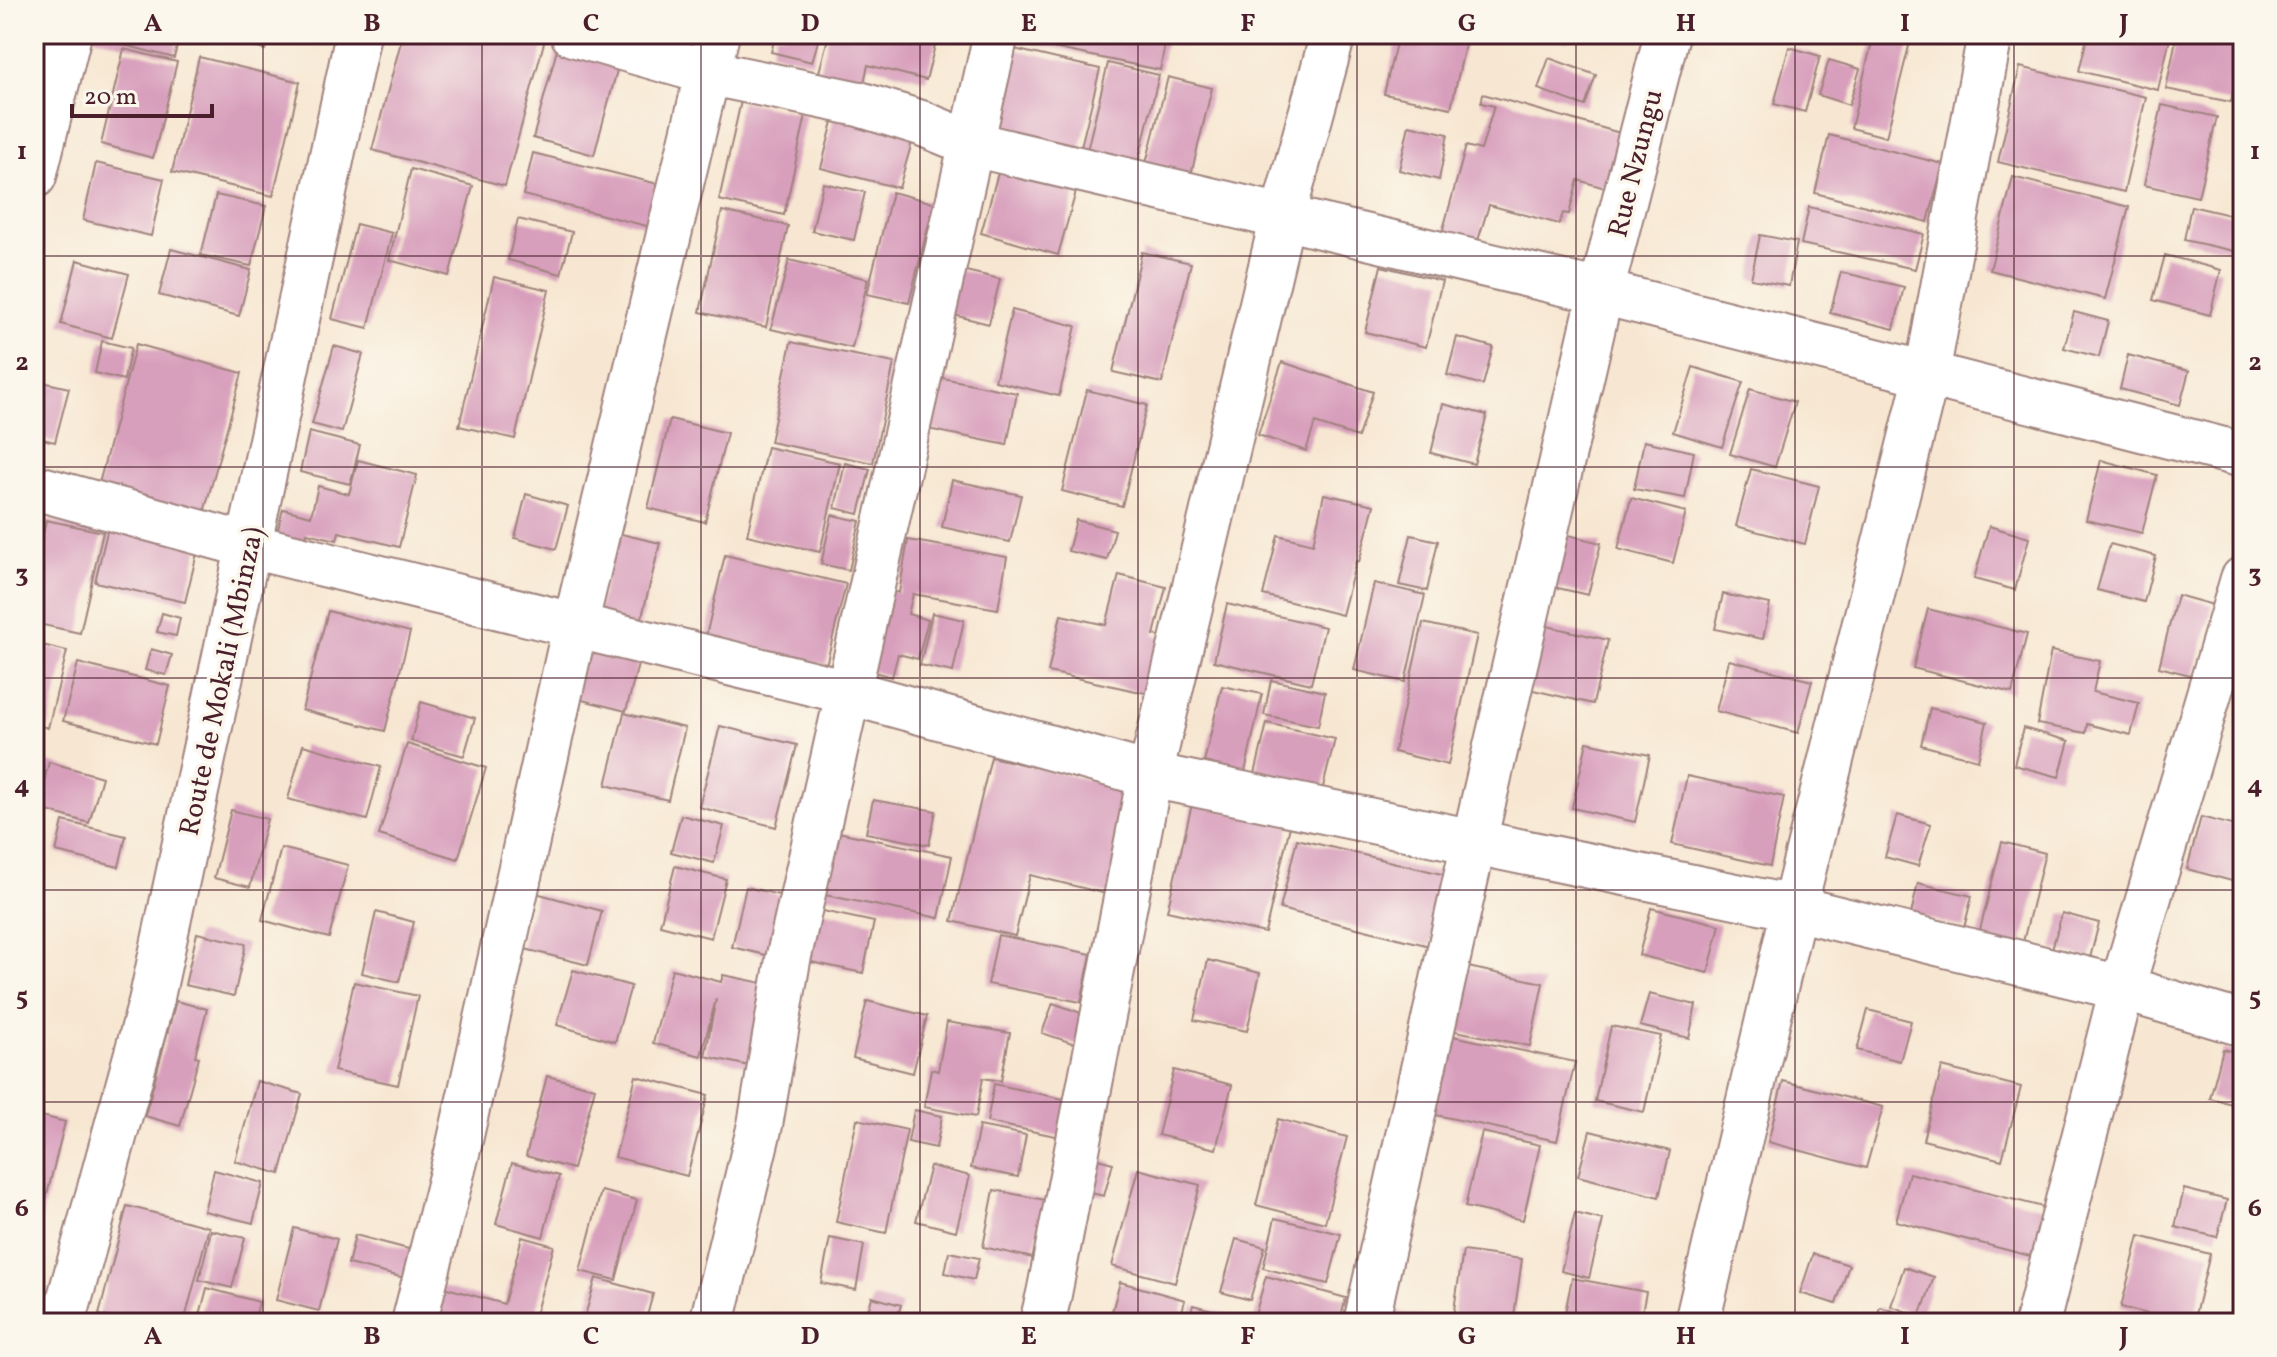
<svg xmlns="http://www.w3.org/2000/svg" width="2277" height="1357" font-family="Vollkorn,serif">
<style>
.building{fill:#d89fbc}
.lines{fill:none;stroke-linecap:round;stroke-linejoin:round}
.minor-casing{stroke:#a0837e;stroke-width:48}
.minor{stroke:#fff;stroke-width:44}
.grid{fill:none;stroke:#4a1f2b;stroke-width:2;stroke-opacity:0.55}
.labels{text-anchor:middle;stroke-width:7;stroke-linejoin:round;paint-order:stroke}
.street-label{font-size:28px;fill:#4a1f2b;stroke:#fbf7ec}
.neatline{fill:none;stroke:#4a1f2b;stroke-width:3}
.grid-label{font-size:26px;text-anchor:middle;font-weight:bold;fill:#4a1f2b}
</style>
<rect width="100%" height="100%" fill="#fbf7ec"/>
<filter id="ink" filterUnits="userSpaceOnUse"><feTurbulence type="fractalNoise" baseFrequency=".0125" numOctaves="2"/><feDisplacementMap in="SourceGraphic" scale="16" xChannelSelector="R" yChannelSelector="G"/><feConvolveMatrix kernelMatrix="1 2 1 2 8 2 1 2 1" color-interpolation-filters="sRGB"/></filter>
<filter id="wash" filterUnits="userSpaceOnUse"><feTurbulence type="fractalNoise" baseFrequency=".006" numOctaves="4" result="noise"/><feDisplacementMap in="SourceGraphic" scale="32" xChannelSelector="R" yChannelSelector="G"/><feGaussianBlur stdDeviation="1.8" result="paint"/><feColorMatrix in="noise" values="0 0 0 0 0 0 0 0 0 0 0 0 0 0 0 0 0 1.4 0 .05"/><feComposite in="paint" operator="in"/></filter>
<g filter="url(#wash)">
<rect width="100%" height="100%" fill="#f7e7d2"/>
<g id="blocks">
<path class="building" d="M82 34H177L180 35 174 58Z
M207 34H270L265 50Z
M403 34H528L545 39 505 186 372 150Z
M776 34H820L812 62 771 52Z
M829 34H938L926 80 868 65 863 87 818 76Z
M1021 34H1167L1160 70 1019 41Z
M1398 34H1457L1467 36 1451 108 1384 94Z
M1544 34H1571L1568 42Z
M1874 34 1910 42 1886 137 1851 128Z
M2088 34H2171L2158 90 2079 71Z
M2177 34H2243L2231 102 2166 89Z
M558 46 619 63 594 155 533 138Z
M1789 47 1820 56 1805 112 1774 104Z
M1010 48 1100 69 1078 159 988 138Z
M124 49 177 62 153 158 101 144Z
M199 57 300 82 273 196 172 172Z
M1549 58 1596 75 1585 106 1538 89Z
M1829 60 1860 69 1849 105 1818 95Z
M1108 63 1159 75 1136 171 1085 159Z
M2020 67 2146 97 2124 192 1998 162Z
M1168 77 1212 88 1190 179 1145 167Z
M1483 94 1627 135 1612 190 1578 180 1569 214 1563 213 1559 224 1489 205 1476 247 1441 237 1466 146 1481 150 1494 106 1481 103Z
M741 101 806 115 784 215 719 200Z
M2162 105 2217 117 2198 197 2144 185Z
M835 114 914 135 899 188 821 168Z
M1409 125 1448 134 1439 180 1399 170Z
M1829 135 1943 164 1928 222 1815 193Z
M533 153 666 186 655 228 523 195Z
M96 163 164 179 151 236 83 220Z
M1000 166 1077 188 1058 255 981 233Z
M411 169 473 186 449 276 389 260Z
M2013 177 2129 207 2105 299 1990 270Z
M823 183 865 192 854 240 812 231Z
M892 192 934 203 909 303 867 294Z
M216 195 266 206 251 266 201 255Z
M2191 206 2243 218V253L2184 240Z
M1809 207 1924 234 1915 269 1801 244Z
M722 211 788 226 766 327 700 312Z
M518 219 572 232 561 274 508 260Z
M356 224 392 233 368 328 332 319Z
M1760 235 1797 242 1789 286 1751 279Z
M171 249 251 270 239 316 159 295Z
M1142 252 1191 263 1162 383 1113 372Z
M2165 255 2221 270 2210 315 2153 300Z
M77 260 129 274 112 338 61 324Z
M789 260 868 279 852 348 771 329Z
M1381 266 1442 281 1426 347 1365 332Z
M953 268 1000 279 989 324 942 312Z
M1841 272 1904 287 1894 329 1830 313Z
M494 277 549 290 515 439 459 426Z
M1012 310 1076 326 1059 396 995 381Z
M2074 312 2108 321 2099 357 2064 348Z
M1457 337 1493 347 1483 385 1447 375Z
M102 341 131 348 124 380 95 373Z
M791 342 894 363 873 463 770 442Z
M136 344 242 373 202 520 97 491Z
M334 346 363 354 342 432 312 424Z
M2128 355 2189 371 2180 405 2120 389Z
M1282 362 1373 392 1358 437 1315 423 1306 451 1258 435Z
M1693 367 1743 382 1722 447 1673 432Z
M928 375 1017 393 1007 445 918 427Z
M34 380 69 388 55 442 34 437Z
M1750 389 1795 402 1775 467 1730 454Z
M1087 390 1147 405 1122 506 1062 491Z
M1443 404 1487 415 1474 464 1431 453Z
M670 419 727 433 705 522 648 508Z
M309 432 360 445 350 484 300 472Z
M1644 441 1694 452 1685 498 1634 489Z
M767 447 840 463 820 552 747 535Z
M358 460 417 475 399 547 339 532 337 540 307 533 302 551 274 545 283 509 311 516 318 486 349 494Z
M2101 460 2157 475 2142 533 2086 520Z
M845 463 870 469 859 514 835 508Z
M1751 469 1819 486 1805 544 1736 526Z
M952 480 1021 495 1010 542 942 527Z
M526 494 568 506 556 549 515 538Z
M1324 494 1374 505 1359 562 1356 561 1342 615 1263 595 1278 535 1313 544Z
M1631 498 1686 512 1673 563 1618 549Z
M832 515 860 521 849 570 821 564Z
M110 519 200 541 185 602 95 582Z
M46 520 103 532 80 633 34 623V576Z
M1076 520 1115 530 1107 560 1068 551Z
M1989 526 2029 538 2015 590 1974 579Z
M1556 532 1601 543 1588 595 1545 585Z
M617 533 660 543 638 633 595 623Z
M1411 535 1438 541 1427 591 1399 585Z
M908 540 1007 557 998 609 913 594 908 614 928 620 918 659 898 654 892 677 870 671 889 590 899 593Z
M2110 544 2156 556 2144 602 2097 590Z
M725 555 846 584 826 665 706 636Z
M1119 575 1166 587 1154 635 1163 637 1150 694 1048 672 1061 615 1106 625Z
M1374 583 1425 595 1405 682 1354 670Z
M1723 594 1770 604 1763 639 1715 629Z
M2177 595 2213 605 2194 676 2159 667Z
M1227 604 1325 627 1311 684 1214 661Z
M1928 609 2027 634 2012 693 1913 668Z
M328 611 410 632 385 731 302 710Z
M162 613 180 618 176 636 157 632Z
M932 613 964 620 953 672 920 665Z
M1530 622 1608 640 1593 704 1516 686Z
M1423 623 1477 635 1448 765 1394 752Z
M590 636 642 649 626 711 574 698Z
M34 643 67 651 48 728 34 724Z
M151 649 172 655 166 675 145 670Z
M2051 651 2100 661 2093 692 2139 703 2131 735 2087 724 2086 733 2037 724Z
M1729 660 1812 681 1798 733 1716 711Z
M78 663 170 686 156 744 63 721Z
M1271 680 1325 692 1318 726 1264 715Z
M1222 686 1262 694 1245 772 1204 762Z
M421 702 475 718 464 756 411 741Z
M1930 708 1987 722 1978 760 1921 745Z
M624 713 685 728 668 800 606 785Z
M1267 723 1335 739 1318 807 1251 791Z
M720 726 797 745 776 827 699 807Z
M2023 728 2069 741 2059 777 2014 765Z
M1587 742 1650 755 1635 822 1572 808Z
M407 744 486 768 458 859 379 835Z
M303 745 381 767 367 820 288 799Z
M991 757 1136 791 1111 895 1030 875 1015 936 952 921Z
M49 762 102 777 89 823 37 808Z
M1687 776 1784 797 1770 866 1672 844Z
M873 800 936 811 929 845 866 833Z
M1192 804 1290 826 1265 933 1167 911Z
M231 810 267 819 250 887 214 878Z
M681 815 724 826 714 863 671 852Z
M1897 815 1931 824 1918 866 1885 857Z
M2201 817 2243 828V884L2187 869Z
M63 821 126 836 119 867 56 852Z
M838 832 952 856 939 918 825 895Z
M1297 839 1446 875 1430 946 1280 909Z
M2002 842 2045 853 2020 954 1977 942Z
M281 848 348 865 329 938 262 920Z
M675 866 726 879 711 938 660 925Z
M1918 883 1972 896 1964 928 1911 914Z
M746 887 788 897 774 957 732 947Z
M536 893 602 911 588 965 521 948Z
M804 907 874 922 863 973 792 958Z
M1651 908 1720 925 1708 973 1639 955Z
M376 912 414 922 399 982 362 973Z
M2062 913 2099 923 2090 958 2052 949Z
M197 933 246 944 234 996 185 985Z
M998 935 1091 954 1081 1002 988 984Z
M1208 960 1260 973 1247 1031 1194 1020Z
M1449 963 1543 983 1530 1046 1436 1027Z
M672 969 721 982 723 975 767 984 749 1066 705 1056 716 999 701 1056 653 1043Z
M573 970 631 986 615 1042 557 1025Z
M354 982 418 996 398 1085 334 1071Z
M1649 994 1696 1005 1689 1038 1640 1026Z
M176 1001 207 1009 195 1056 199 1057 180 1126 145 1116Z
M867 1001 927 1016 913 1073 853 1058Z
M1053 1003 1092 1017 1081 1046 1042 1033Z
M1868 1010 1911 1021 1900 1061 1857 1050Z
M947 1022 1010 1033 1001 1081 983 1078 976 1117 924 1107 931 1069 938 1071Z
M1611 1026 1661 1036 1644 1112 1595 1101Z
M1439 1033 1575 1062 1557 1141 1422 1112Z
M2223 1049 2243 1054V1107L2210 1098Z
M1942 1067 2021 1087 2002 1160 1923 1140Z
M1174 1070 1232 1085 1216 1149 1158 1135Z
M547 1076 595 1088 573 1169 526 1156Z
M636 1076 708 1095 687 1176 615 1157Z
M257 1081 302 1094 280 1174 235 1161Z
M1783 1081 1883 1107 1866 1168 1768 1142Z
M994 1084 1073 1101 1065 1138 987 1122Z
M914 1110 942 1116 936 1148 908 1142Z
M38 1115 65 1122 35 1243 34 1132Z
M857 1119 907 1130 886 1233 836 1222Z
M1278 1119 1347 1137 1325 1223 1256 1205Z
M979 1126 1026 1135 1018 1177 971 1168Z
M1590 1131 1670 1151 1659 1197 1578 1176Z
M1482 1132 1540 1145 1523 1220 1465 1207Z
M1086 1156 1113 1163 1104 1196 1078 1190Z
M512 1163 559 1176 543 1237 496 1224Z
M930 1166 970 1176 956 1231 916 1221Z
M1138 1169 1200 1185 1175 1283 1112 1266Z
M214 1170 263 1183 253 1223 204 1211Z
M1909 1173 2047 1208 2034 1257 1896 1221Z
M2184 1189 2227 1200 2217 1237 2175 1227Z
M994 1190 1045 1200 1033 1258 983 1247Z
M601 1191 637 1200 616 1280 580 1271Z
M127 1206 209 1227 184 1323H132L99 1315Z
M1575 1213 1603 1220 1589 1278 1561 1271Z
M1275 1218 1341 1234 1328 1284 1263 1268Z
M294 1228 337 1239 319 1311 276 1300Z
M211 1230 245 1238 232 1288 199 1280Z
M355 1235 412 1250 405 1278 348 1264Z
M2139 1236 2210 1254 2193 1323H2182L2121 1307Z
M522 1237 554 1246 533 1323H425L436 1285 504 1304Z
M830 1238 864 1245 856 1290 821 1283Z
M1236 1239 1265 1247 1250 1300 1221 1292Z
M1463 1251 1522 1259 1513 1323H1452Z
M949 1252 979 1258 974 1280 945 1273Z
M1813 1254 1849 1265 1836 1304 1800 1293Z
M1904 1267 1934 1277 1920 1317 1891 1306Z
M1266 1276 1346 1298 1339 1323H1269L1254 1319Z
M596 1278 653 1294 645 1323H583Z
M1572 1278 1646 1292 1640 1323H1563Z
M1120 1282 1185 1300 1179 1323H1109Z
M207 1288 259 1302 254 1323H198Z
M872 1297 901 1305 896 1323H865Z
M1193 1305 1258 1322V1323H1188Z
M1880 1307 1927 1322V1323H1875Z
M1383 1308 1438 1320 1437 1323H1379Z"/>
</g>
</g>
<g filter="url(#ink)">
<use href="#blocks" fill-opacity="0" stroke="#a0837e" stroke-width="2"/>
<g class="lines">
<g class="minor-casing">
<path id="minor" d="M573 34 706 72 859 104 921 123 972 144 1601 292 1474 842 1366 1323
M1667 34 1601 292 1927 374 1990 34
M34 176 69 34
M34 487 250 546 848 692 1150 775 1794 908 2122 988 2243 1024
M63 1323 151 1002 358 34
M414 1323 458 1149 575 626 717 34
M712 1323 760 1125 788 960 996 34
M1042 1323 1049 1294 1150 775 1283 216 1333 34
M1697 1323 1794 908 1927 374 2243 455
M2037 1323 2122 988 2243 579"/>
</g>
<use href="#minor" class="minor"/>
</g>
</g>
<path class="grid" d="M263 34V1323M482 34V1323M701 34V1323M920 34V1323M1138 34V1323M1357 34V1323M1576 34V1323M1795 34V1323M2014 34V1323M34 256H2243M34 467H2243M34 678H2243M34 890H2243M34 1102H2243"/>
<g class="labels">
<g class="street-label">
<text transform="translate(1634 163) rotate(-76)" y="10">Rue Nzungu</text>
<text transform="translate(220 681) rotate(-78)" y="10">Route de Mokali (Mbinza)</text>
</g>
</g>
<rect width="2277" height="1357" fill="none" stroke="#fbf7ec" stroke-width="88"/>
<path d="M72 104v12h140v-12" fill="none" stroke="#4a1f2b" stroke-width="4"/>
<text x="84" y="104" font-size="24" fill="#4a1f2b" stroke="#fbf7ec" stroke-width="6" paint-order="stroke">20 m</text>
<rect x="44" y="44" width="2189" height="1269" class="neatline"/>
<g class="grid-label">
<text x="153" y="31">A</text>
<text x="372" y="31">B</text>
<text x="591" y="31">C</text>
<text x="810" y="31">D</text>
<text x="1029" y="31">E</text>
<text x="1248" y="31">F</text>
<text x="1467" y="31">G</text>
<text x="1686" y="31">H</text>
<text x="1905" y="31">I</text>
<text x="2124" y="31">J</text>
<text x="22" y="159">1</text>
<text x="2255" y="159">1</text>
<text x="22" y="370">2</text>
<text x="2255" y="370">2</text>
<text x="22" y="582">3</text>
<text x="2255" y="582">3</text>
<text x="22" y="793">4</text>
<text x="2255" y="793">4</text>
<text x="22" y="1005">5</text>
<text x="2255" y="1005">5</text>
<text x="22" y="1216">6</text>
<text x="2255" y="1216">6</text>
<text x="153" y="1344">A</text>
<text x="372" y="1344">B</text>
<text x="591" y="1344">C</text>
<text x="810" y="1344">D</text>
<text x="1029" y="1344">E</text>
<text x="1248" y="1344">F</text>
<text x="1467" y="1344">G</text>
<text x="1686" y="1344">H</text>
<text x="1905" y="1344">I</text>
<text x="2124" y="1344">J</text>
</g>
</svg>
